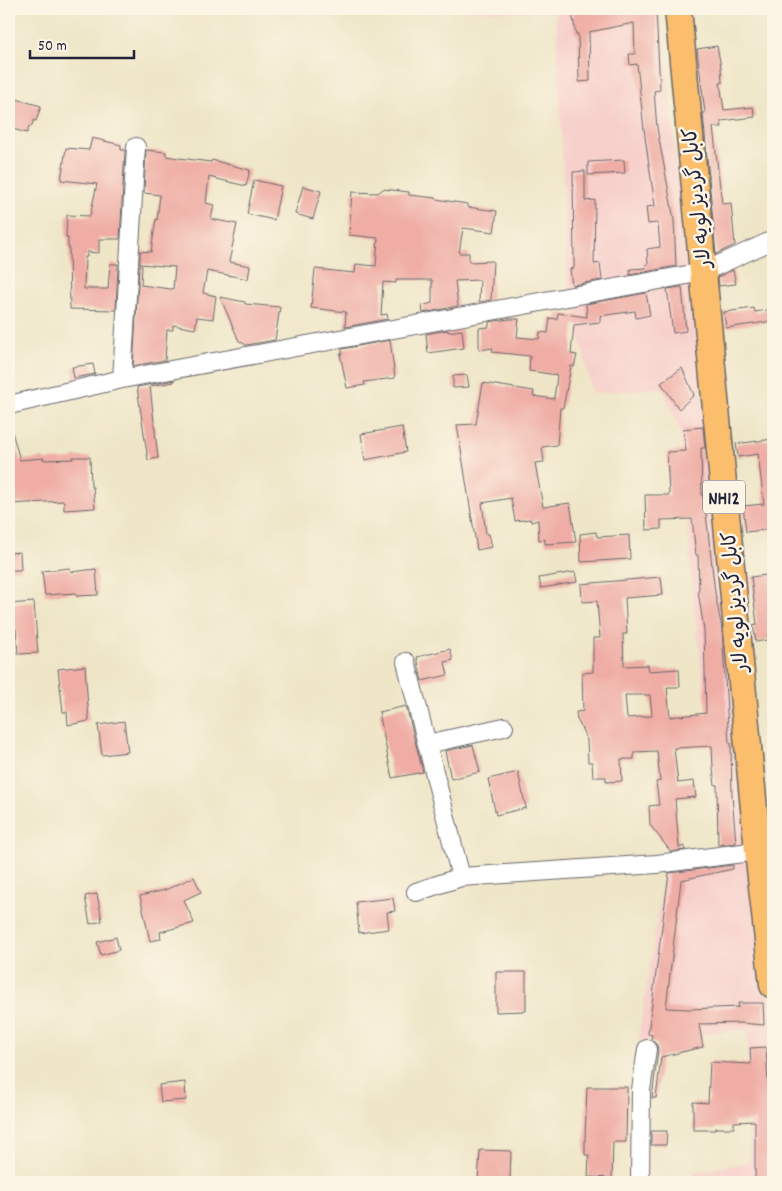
<svg xmlns="http://www.w3.org/2000/svg" width="782" height="1191" font-family="Dekko,'Playpen Sans Arabic',sans-serif">
<style>
.built{fill:#f7d0cc}
.building{fill:#efada5;fill-rule:evenodd}
.lines{fill:none;stroke-linecap:round;stroke-linejoin:round}
.minor-casing{stroke:#6a676c;stroke-width:20}
.highway-casing{stroke:#6a676c;stroke-width:29}
.minor{stroke:#fff;stroke-width:18}
.highway{stroke:#fabe6d;stroke-width:26}
.labels{text-anchor:middle;stroke-width:5;stroke-linejoin:round;paint-order:stroke}
.shield{fill:#fcf5e5;stroke:#63616e;stroke-width:1}
.shield-label{font-size:19px;font-weight:bold;fill:#22223b}
.street-label{font-size:20px;fill:#22223b;stroke:#fcf5e5}
</style>
<rect width="100%" height="100%" fill="#fcf5e5"/>
<filter id="ink" filterUnits="userSpaceOnUse"><feTurbulence type="fractalNoise" baseFrequency=".02" numOctaves="2"/><feDisplacementMap in="SourceGraphic" scale="10" xChannelSelector="R" yChannelSelector="G"/><feConvolveMatrix kernelMatrix="1 2 1 2 8 2 1 2 1" color-interpolation-filters="sRGB"/></filter>
<filter id="wash" filterUnits="userSpaceOnUse"><feTurbulence type="fractalNoise" baseFrequency=".0096" numOctaves="4" result="noise"/><feDisplacementMap in="SourceGraphic" scale="20" xChannelSelector="R" yChannelSelector="G"/><feGaussianBlur stdDeviation="1.12" result="paint"/><feColorMatrix in="noise" values="0 0 0 0 0 0 0 0 0 0 0 0 0 0 0 0 0 1.4 0 .05"/><feComposite in="paint" operator="in"/></filter>
<g filter="url(#wash)">
<rect width="100%" height="100%" fill="#efe6c8"/>
<path class="built" d="M471 9H659L683 211 754 874 773 1022V1182H693L694 1172 750 1162 747 1029 638 1042 666 862 722 850 693 597 680 431 662 388 592 393 567 279 556 12 470 11Z"/>
<g id="blocks">
<path class="building" d="M571 9H656L660 90 654 91 657 128 674 220 676 266 630 275V269L646 268 645 265 648 264 647 249 660 247 658 223 648 224 646 207 655 206 644 130 637 64 630 65 629 54H635L634 23 589 32 590 81 579 82 578 34H576Z
M717 46 721 67 722 83H720L724 110 753 107 755 117 721 121 722 127H713L722 204 731 203 735 245 716 254 703 113H705L697 49Z
M9 97 41 106 36 121 34 120 31 127 29 126 27 133 9 128Z
M92 138 121 145V150H125L120 239H99V253L87 252V257H85L84 289H108L110 264H118L116 310 70 309 69 247H68V238L66 237 67 215 90 216 97 184 61 180 66 148 89 150Z
M146 150 166 152V156L179 158 211 162 212 160 250 170 246 186 209 177 206 203 214 205 211 219 237 224 229 262 250 266 248 279 207 271 203 293 216 296 213 319 197 317 195 329 173 325V330H167L165 360 133 366 139 266H142L141 285 170 289H173L175 267 140 264V251L151 252 156 219 157 220 160 195 144 193Z
M624 160 625 173 588 175V162Z
M585 171V201L595 200 594 264 600 263 602 280 572 285 570 269 574 268 573 172Z
M254 180 281 186 274 220 247 214Z
M303 186 321 191 313 219 295 214Z
M383 189 409 192V195L436 198V199L467 204V207L497 211 494 232 463 228 459 253H469V262L493 261 491 300 479 302 480 280 455 281 458 306 423 313 422 306 432 303V280H396V283L383 282 381 315 387 314 388 319 345 327 346 312 311 308 315 269 355 273 356 264 376 266 378 238 349 235 352 192 378 193Z
M733 270 736 284 719 286 718 277Z
M682 287 686 331 673 333 667 289Z
M646 293 650 315 636 318 635 311 600 316V322L574 325 571 354 577 355 574 367 571 366 563 408H560L557 445 542 447 544 462 535 463 543 507 570 503 576 542 545 544V539L539 540 538 520 531 522 530 519 515 521 511 498 482 503 486 534H489L492 547 477 550 457 425 476 424 483 383 534 391 533 396 554 399 557 375 529 371 530 356 492 352 493 348 479 350V328L489 327V322L509 319H519L517 337 539 339 540 332 548 333 550 318 557 319 558 313 587 317 586 304Z
M220 297 245 302V304L280 307 275 340 246 345 239 341Z
M754 308 755 312 773 309V321L726 328 724 312Z
M448 330V332L462 330 464 348 428 353 426 334Z
M390 340 395 378 364 382 365 385 347 388 340 354H342V349Z
M93 364 95 374 74 378 72 367Z
M682 368 694 395 679 409 661 383Z
M467 375 469 387 453 388V376Z
M174 380V382L150 386 158 458 148 460 137 387Z
M402 427 406 452 365 460 361 434Z
M703 427 705 448H701L702 496H704L715 592 722 630 729 743H731L732 796 736 843 718 845 717 785H715L713 769 712 746 674 748 678 783 694 781 696 797 675 799 679 848 684 846 685 850 671 852 650 825 649 806 659 805 656 782 660 781 657 751 634 752V759H621L622 781 606 782V777H593L592 762H588L587 740 577 719 576 712 583 711 582 673 593 672V638H600L597 601 582 602 581 584 661 577 663 595 625 598 627 634H623L624 666 648 665 649 671 679 669 680 687H667L670 717 706 713 704 630 698 591 699 590 698 555H696L692 519 661 520V529L646 530 645 495H669L667 452 686 451 683 429ZM625 695H650L652 716 627 718Z
M9 432H12L20 460 44 458V460L73 459V457H90L91 487H93L95 508 64 510V501L9 504Z
M773 439V529L746 532 743 506 764 504 758 454 738 457 736 444Z
M596 532 597 537 629 535 630 559 581 562 580 534Z
M20 552 21 570H9V553Z
M70 568 71 572 96 569 98 595 76 596V593L45 595 42 571Z
M575 572 577 582 541 588 539 578Z
M773 574V639L756 642 753 625 757 624 751 577Z
M34 602 38 653 18 654 16 629H10L9 604Z
M450 649 453 660 445 662 448 675 422 681 417 657Z
M85 666 89 721 68 725 67 712H63L58 669Z
M406 706 423 772 392 778 379 712Z
M124 721 128 752 102 755 98 725Z
M473 745 480 772 451 779 445 751Z
M518 772 526 808 496 815 488 779Z
M733 865V869L681 880 666 1008 689 1009 739 1007 738 1003H763L764 1025 740 1023 699 1024 703 1047 661 1057 656 1098H652L658 1050 657 1045 651 1040 652 1035 648 1034 669 873Z
M194 877 201 892 184 900 194 923 160 932 161 939 150 941 140 896 165 890Z
M97 894 102 921 90 924 85 896Z
M393 898 395 911 387 912 389 929 359 933 356 902Z
M116 937 119 950 101 955 97 942Z
M496 972H526V1011L496 1012Z
M766 1047 769 1103H773L771 1182H755V1121L734 1122V1128H716L715 1130H693V1102L708 1103 710 1062 751 1064 750 1048Z
M185 1082 186 1100 161 1102 159 1085Z
M587 1087H627L626 1142H613L612 1178 588 1177 589 1155H585V1139Z
M651 1131H667L666 1145H651Z
M480 1150 511 1151 510 1179 503 1178 502 1182H478Z"/>
</g>
</g>
<g filter="url(#ink)">
<use href="#blocks" fill-opacity="0" stroke="#6a676c" stroke-width="1"/>
<g class="lines">
<g class="minor-casing">
<path id="minor" d="M122 379 136 147
M9 405 122 379 703 272 773 240
M406 662 461 877
M427 744 504 727
M416 892 461 877 657 864 758 851
M640 1182 641 1090 647 1049"/>
</g>
<g class="highway-casing">
<path id="highway" d="M678 9 758 851 773 985"/>
</g>
<use href="#minor" class="minor"/>
<use href="#highway" class="highway"/>
</g>
</g>
<g class="labels">
<rect class="shield" x="703" y="480.5" width="42" height="33" rx="4"/>
<g class="shield-label">
<text x="724" y="504">NH12</text>
</g>
<g class="street-label">
<text transform="translate(696 198) rotate(-96)" y="7">کابل گردیز لویه لار</text>
<text transform="translate(734 602) rotate(-95)" y="7">کابل گردیز لویه لار</text>
</g>
</g>
<rect width="782" height="1191" fill="none" stroke="#fcf5e5" stroke-width="30"/>
<path d="M30 50v8h104v-8" fill="none" stroke="#22223b" stroke-width="2.5"/>
<text x="38" y="50" font-size="15" fill="#22223b" stroke="#fcf5e5" stroke-width="4" paint-order="stroke">50 m</text>
</svg>
